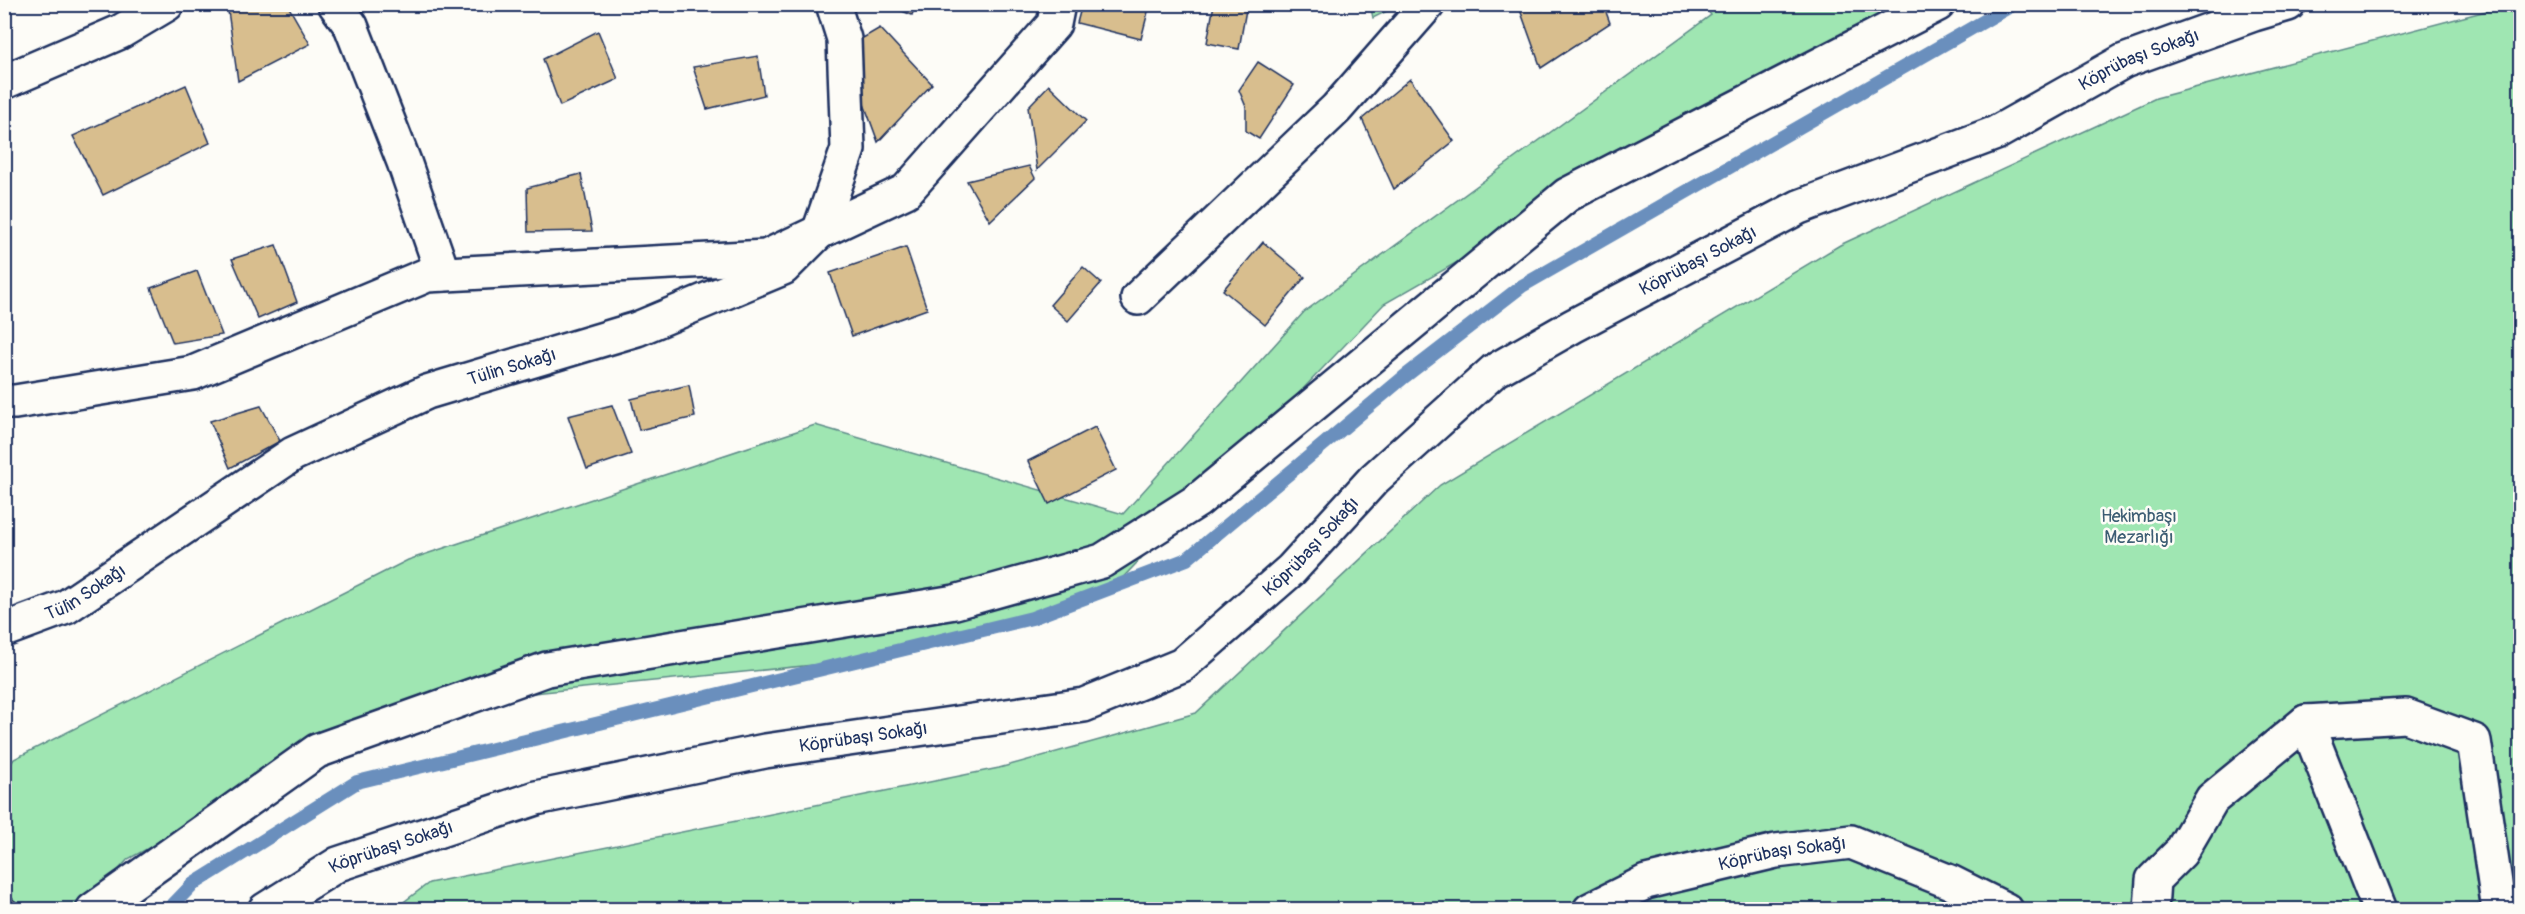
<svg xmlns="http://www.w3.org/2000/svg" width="2525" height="914" font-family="Pangolin,sans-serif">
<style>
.green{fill:#9fe6b2;stroke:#5d8a88;stroke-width:1.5}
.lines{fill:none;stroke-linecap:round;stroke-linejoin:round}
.stream{stroke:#6b8fbd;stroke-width:14}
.building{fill:#d8be8e;stroke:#1b2f5e;stroke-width:1.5}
.minor-casing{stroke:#1b2f5e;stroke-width:38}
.minor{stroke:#fdfcf7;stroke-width:33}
.labels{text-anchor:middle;stroke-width:5;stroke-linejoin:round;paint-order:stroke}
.street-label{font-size:18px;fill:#1b2f5e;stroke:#fdfcf7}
.park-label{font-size:18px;fill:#3c5d73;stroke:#fdfcf7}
</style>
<rect width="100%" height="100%" fill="#fdfcf7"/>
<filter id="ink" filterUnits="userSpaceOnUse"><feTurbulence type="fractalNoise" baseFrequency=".0167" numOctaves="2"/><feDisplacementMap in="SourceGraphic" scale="12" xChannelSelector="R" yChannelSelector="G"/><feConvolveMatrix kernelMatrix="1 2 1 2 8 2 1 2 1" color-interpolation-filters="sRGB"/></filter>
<g filter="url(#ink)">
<path class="green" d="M1370 4H1399V5L1373 18Z
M1703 5H1906L1384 304 1109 592 874 659 413 705 128 859 84 909H5L4 774 14 759 408 560 815 425 1123 514 1304 312 1711 15Z
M2509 5H2520V909L393 910 429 883 999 768 1196 713 1440 485 1840 245 2156 98Z"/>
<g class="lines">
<path class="stream" d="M168 910 192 885 357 782 1032 618 1187 559 1404 377 1522 286 2014 4"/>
</g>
<path class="building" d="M227 4H287L310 44 238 81Z
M885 4H916L912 15Z
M1082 4H1150L1141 39 1077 23Z
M1214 4H1247L1239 49 1207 43Z
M1518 4H1603L1610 23 1541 68Z
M880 28 932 84 878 142 844 49Z
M598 31 618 79 560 106 543 59Z
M758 56 764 95 707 109 693 67Z
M1258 62 1294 85 1259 139 1246 131V107L1239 90Z
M1410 79 1454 141 1394 189 1362 119Z
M186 85 210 143 103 195 73 136Z
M1049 85 1086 121 1037 170 1028 107Z
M1029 166 1035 178 990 221 967 181Z
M581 174 592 231 528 232 527 188Z
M1263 242 1305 277 1265 325 1223 290Z
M276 245 297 302 258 319 232 259Z
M906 247 927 309 852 336 830 273Z
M1083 267 1101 283 1068 321 1050 305Z
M197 271 222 335 173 343 151 288Z
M689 385 695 417 639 430 631 399Z
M612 405 631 454 587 469 568 416Z
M261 406 280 441 230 468 210 421Z
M1095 427 1116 470 1049 504 1028 461Z
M4 891 16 902 13 910H4Z"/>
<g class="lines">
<g class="minor-casing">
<g id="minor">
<path d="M335 4 351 26 404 162 443 274"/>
<path d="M4 82 120 32 167 4"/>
<path d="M1138 298 1336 109 1428 4"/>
<path d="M4 402H15L193 373 427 275 766 257 906 191 1054 24 1058 4"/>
<path id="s1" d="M4 630 66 607 293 454 427 392 637 329 783 268 819 232 848 149 844 39 833 4"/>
<path d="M2306 722 2380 910"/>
<path d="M93 910 317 751 547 669 955 602 1102 561 1197 501 1567 195 1938 4"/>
<path id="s2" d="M265 910 338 864 536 798 765 751 1084 705 1182 665 1291 570 1374 479 1494 371 1573 326 1799 207 1996 133 2124 61 2254 14 2288 4"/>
<path id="s3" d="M1590 910 1646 882 1776 851 1851 842 1950 882 2006 910"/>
<path d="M2151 910 2153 880 2181 852 2212 799 2306 722 2406 716 2474 741 2499 910"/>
</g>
</g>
<use href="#minor" class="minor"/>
</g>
</g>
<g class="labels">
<g class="street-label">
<text dy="6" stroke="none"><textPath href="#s2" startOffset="2104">Köprübaşı Sokağı</textPath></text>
<text dy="6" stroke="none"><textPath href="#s2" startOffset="1618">Köprübaşı Sokağı</textPath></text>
<text dy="6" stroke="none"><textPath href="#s1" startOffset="576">Tülin Sokağı</textPath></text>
<text dy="6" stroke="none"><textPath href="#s2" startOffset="1132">Köprübaşı Sokağı</textPath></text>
<text dy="6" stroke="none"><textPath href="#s1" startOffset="90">Tülin Sokağı</textPath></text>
<text dy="6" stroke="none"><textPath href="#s2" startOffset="628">Köprübaşı Sokağı</textPath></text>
<text dy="6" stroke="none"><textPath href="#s2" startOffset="142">Köprübaşı Sokağı</textPath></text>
<text dy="6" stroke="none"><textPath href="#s3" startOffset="202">Köprübaşı Sokağı</textPath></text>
</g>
<g class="park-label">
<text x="2139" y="522">Hekimbaşı<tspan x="2139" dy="21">Mezarlığı</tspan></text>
</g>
</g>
<rect width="2525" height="914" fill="none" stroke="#fdfcf7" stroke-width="24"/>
<rect x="12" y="12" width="2501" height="890" fill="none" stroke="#1b2f5e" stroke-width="2" filter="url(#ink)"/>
</svg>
